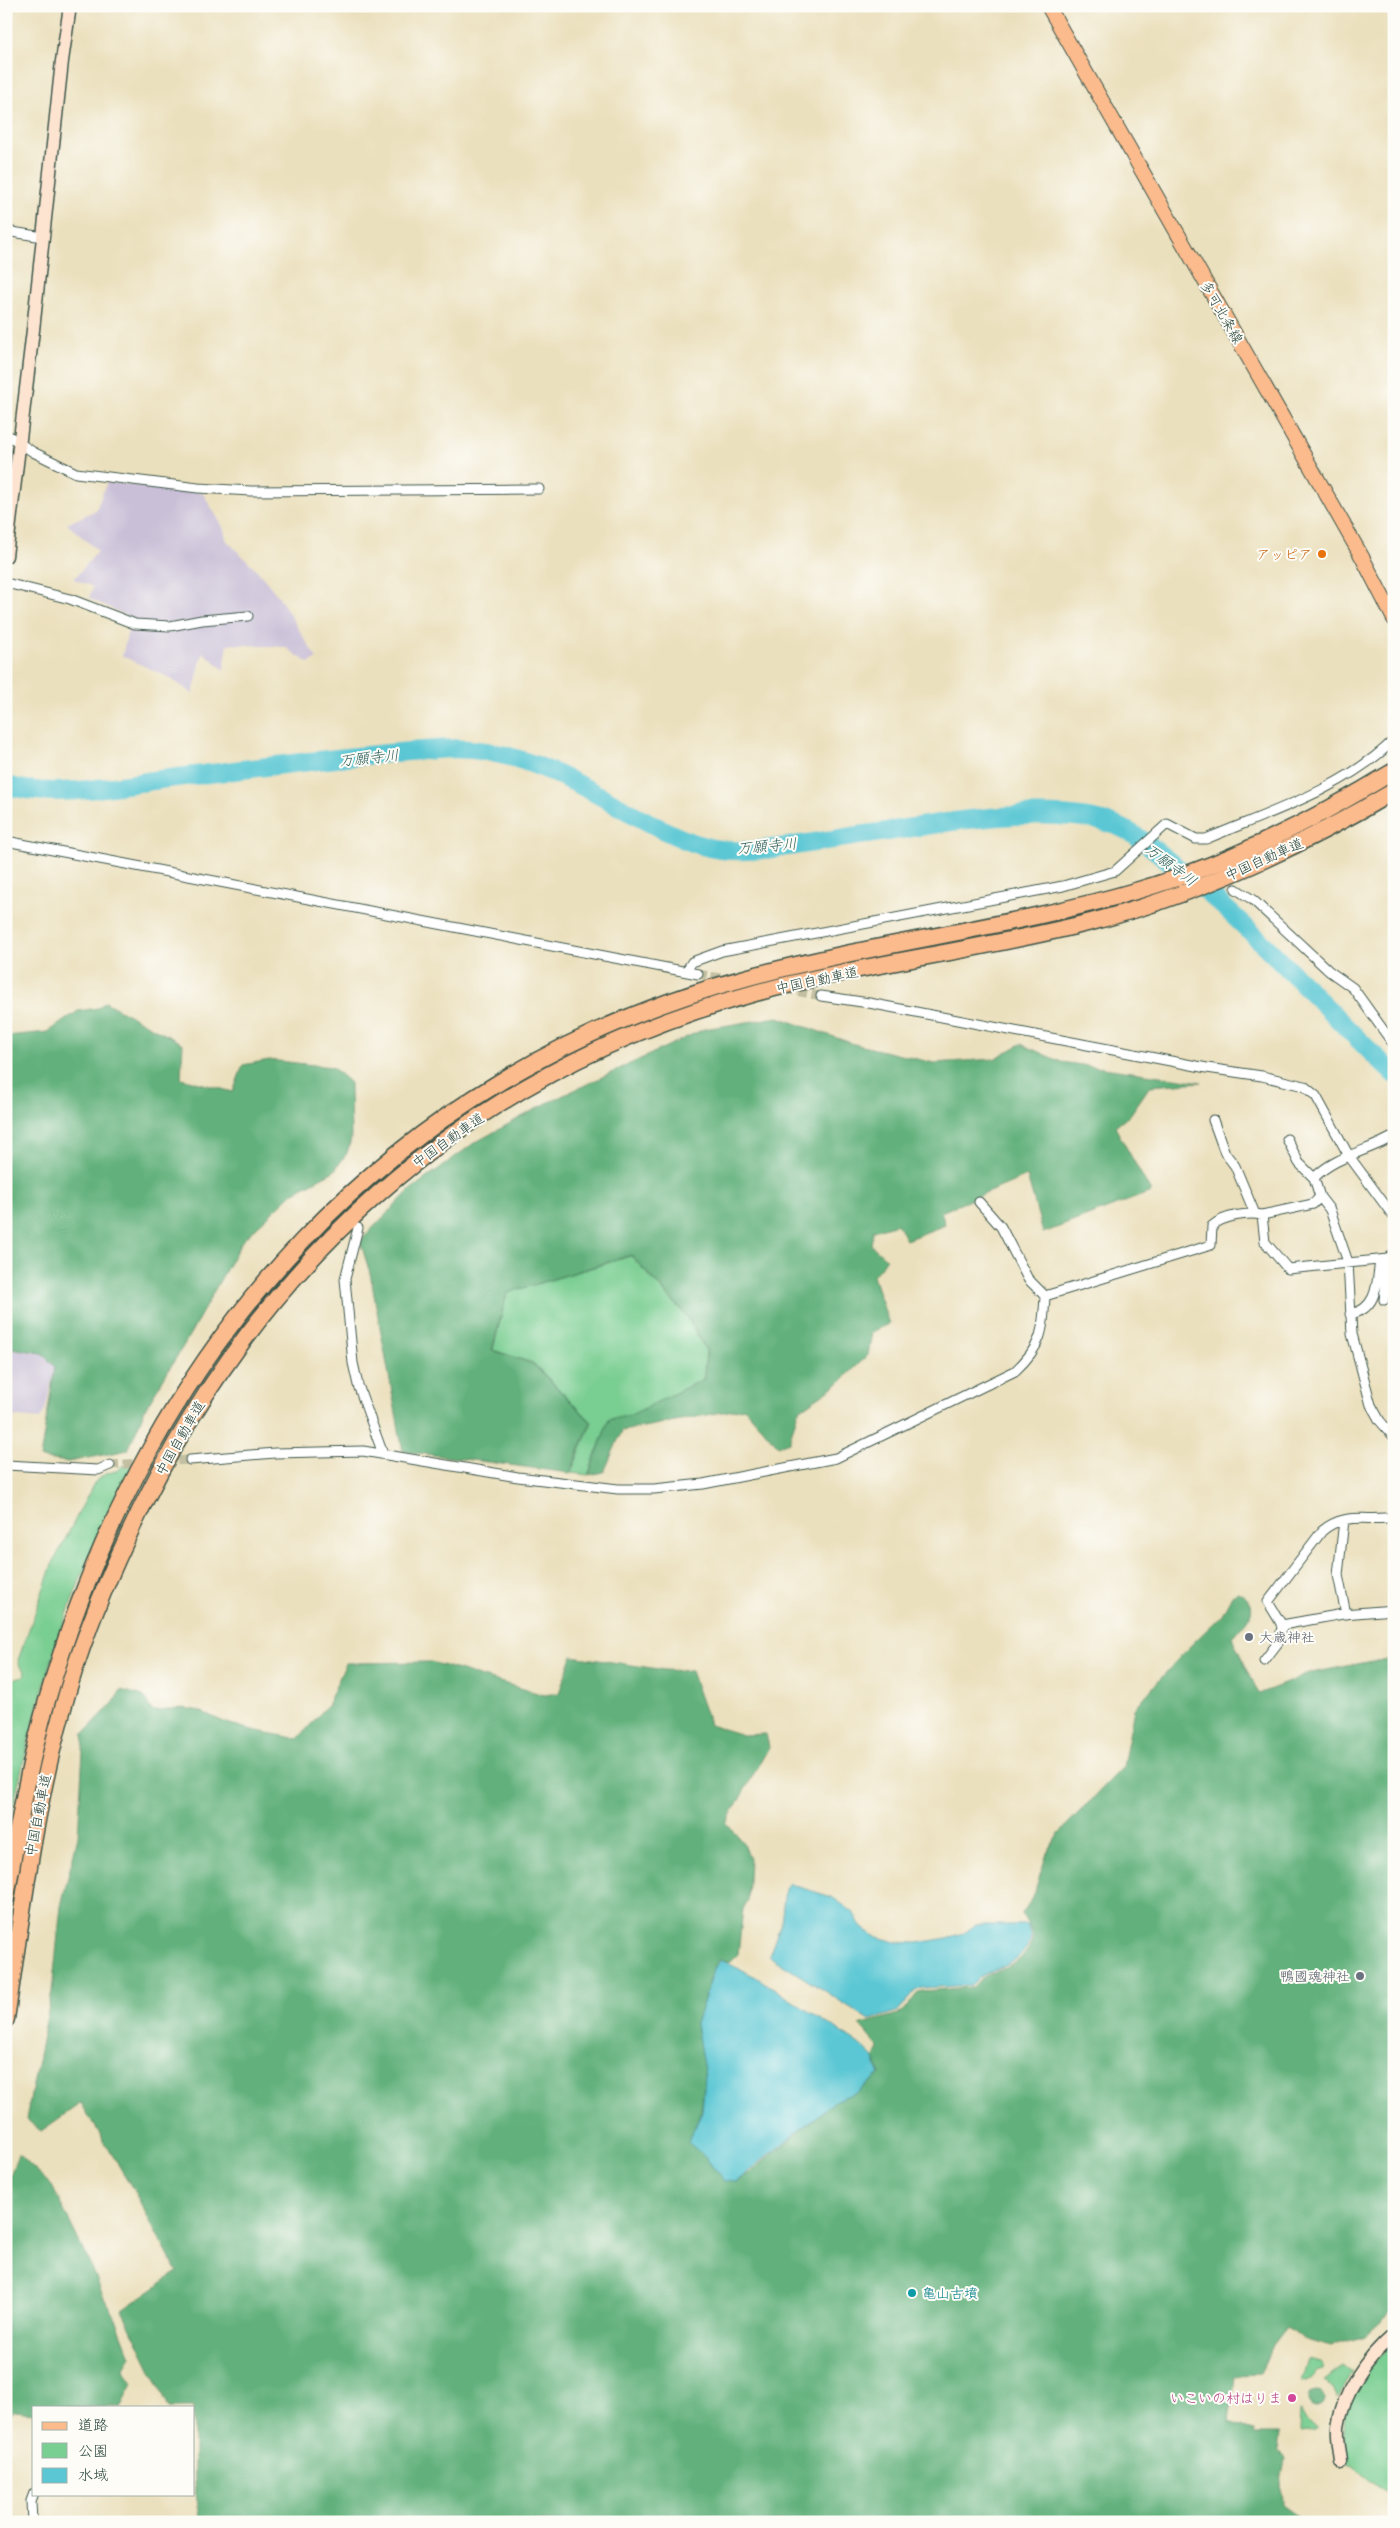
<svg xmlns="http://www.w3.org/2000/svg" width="1400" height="2528" font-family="Mali,'Klee One',sans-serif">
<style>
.industrial{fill:#c9bfd7}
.green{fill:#79ce92;stroke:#4c8663}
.forest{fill:#62b17c;stroke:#407758}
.water{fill:#5bc7d4;stroke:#3d8284}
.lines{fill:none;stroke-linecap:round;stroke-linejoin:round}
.river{stroke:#5bc7d4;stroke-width:19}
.street-tunnel{stroke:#c2bfa2;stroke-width:9;stroke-dasharray:9 4.5;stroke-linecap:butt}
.street-casing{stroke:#3e5549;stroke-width:11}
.secondary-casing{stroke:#3e5549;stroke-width:15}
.primary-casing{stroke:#3e5549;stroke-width:16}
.highway-casing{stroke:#3e5549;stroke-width:19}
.street{stroke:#fff;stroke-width:9}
.secondary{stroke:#fde4d1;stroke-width:12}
.primary{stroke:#fbbb8d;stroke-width:14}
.highway{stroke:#fbbb8d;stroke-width:16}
.food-dot{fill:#e8710a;stroke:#fdfcf7;stroke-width:2}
.worship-dot{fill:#6b7280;stroke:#fdfcf7;stroke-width:2}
.culture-dot{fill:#0f9aa8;stroke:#fdfcf7;stroke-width:2}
.hotel-dot{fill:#d1479c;stroke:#fdfcf7;stroke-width:2}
.labels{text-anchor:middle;stroke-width:4;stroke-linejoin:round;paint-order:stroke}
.street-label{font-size:14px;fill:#1f3d34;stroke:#fdfcf7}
.food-label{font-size:14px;fill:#c56008;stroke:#fdfcf7;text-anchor:end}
.worship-label{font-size:14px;fill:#5b616d;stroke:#fdfcf7;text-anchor:start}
.culture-label{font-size:14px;fill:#0d838f;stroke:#fdfcf7;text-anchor:start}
.hotel-label{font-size:14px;fill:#b23c85;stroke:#fdfcf7;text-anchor:end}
.water-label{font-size:15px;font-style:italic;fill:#2e605c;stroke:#fdfcf7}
</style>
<rect width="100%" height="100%" fill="#fdfcf7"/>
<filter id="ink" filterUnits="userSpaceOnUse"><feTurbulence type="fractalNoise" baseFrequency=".02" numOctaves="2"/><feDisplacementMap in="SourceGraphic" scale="10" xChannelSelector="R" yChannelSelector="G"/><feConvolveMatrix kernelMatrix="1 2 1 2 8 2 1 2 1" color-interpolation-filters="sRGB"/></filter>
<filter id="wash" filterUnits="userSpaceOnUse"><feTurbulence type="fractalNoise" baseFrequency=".0096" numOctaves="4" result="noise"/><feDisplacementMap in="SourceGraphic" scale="20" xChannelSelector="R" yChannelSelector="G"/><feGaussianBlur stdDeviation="1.12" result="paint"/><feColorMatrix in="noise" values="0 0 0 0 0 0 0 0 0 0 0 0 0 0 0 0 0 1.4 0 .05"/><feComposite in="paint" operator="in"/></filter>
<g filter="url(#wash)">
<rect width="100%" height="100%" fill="#ebe0bd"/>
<path class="industrial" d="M107 482 202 492 223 527 227 541 256 569 279 597 317 659 308 663 285 647 228 644 224 670 203 652 193 694 168 677 122 656 131 618 89 598 93 587 74 579 98 551 67 524 96 510Z
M6 1348 42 1353 55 1367 45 1410 40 1419 6 1416Z"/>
<path class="green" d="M631 1256 687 1317 706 1351 703 1379 631 1415 609 1419 588 1475 571 1473 592 1422 533 1363 493 1350 507 1293Z
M133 1465C70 1581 32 1711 6 1841V1696L12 1679 24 1676 25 1671 20 1667 18 1660 52 1565 94 1483 105 1474 119 1470 122 1466Z
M1394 2340V2490L1386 2492 1352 2465 1343 2464 1345 2406 1365 2372Z
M1308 2359 1321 2362 1324 2365 1323 2369 1316 2371C1313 2378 1308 2381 1301 2382Z
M1344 2366 1353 2373 1338 2397 1333 2386 1323 2380Z
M1301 2409 1308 2421 1317 2427 1315 2430 1300 2432Z"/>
<path class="forest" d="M105 1002 183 1044 181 1078 233 1092 243 1065 269 1060 332 1067 350 1083 351 1139 347 1153 334 1171 294 1192 242 1241 185 1343 145 1409 128 1450 68 1462 40 1458 55 1367 42 1353 6 1347V1036L48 1032 78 1011 98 1008Z
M778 1017 854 1044 934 1063 994 1059 1021 1044 1061 1062 1202 1082 1150 1086 1130 1115 1115 1127 1151 1192 1043 1233 1027 1176 941 1212 945 1225 906 1240 897 1224 873 1231 871 1245 887 1259 873 1276 889 1324 872 1332 868 1355 839 1383 798 1411 789 1442 778 1446 744 1408 622 1431 604 1472 589 1475 609 1420 631 1415 704 1379 707 1351 688 1317 631 1255 507 1293 492 1350 533 1364 591 1422 570 1473 403 1451 370 1273 360 1241 410 1190 474 1143 547 1103 704 1029Z
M1238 1592C1265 1607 1246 1621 1232 1638L1259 1694 1311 1673 1373 1661 1394 1660V2310L1365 2336 1331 2346 1306 2339 1286 2328 1273 2345 1260 2374 1234 2375 1229 2422 1253 2430V2434H1280L1278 2450 1285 2459 1281 2481 1282 2505 1306 2522H201L194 2483V2407H169L122 2310 177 2272 133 2189 81 2103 41 2131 26 2119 52 1992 61 1906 78 1836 84 1733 114 1702 121 1690 143 1696 152 1711C166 1712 177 1706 190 1709 205 1711 216 1720 230 1724 251 1731 276 1734 298 1739L327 1706 346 1663 431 1662 544 1695 559 1693 572 1656 665 1670 691 1671 710 1725 743 1735 766 1734 769 1747 726 1823 744 1844 750 1859 748 1900 743 1909 738 1954 730 1962 720 1959 714 1967 696 2024 705 2076 701 2112 688 2142 706 2158 724 2181 736 2182 751 2172 836 2100 857 2092 880 2074 875 2058 879 2048 859 2025 902 2013 917 1994 922 1991 973 1987C994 1961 1021 1976 1034 1936L1022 1914 1033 1897 1047 1853 1059 1833 1123 1767 1134 1709 1186 1650 1221 1616 1232 1595Z
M18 2154 52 2186 93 2270 103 2296 117 2322 131 2357 123 2370 133 2384 121 2407H34V2413L15 2411 6 2417V2195L11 2173Z
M1309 2399a8 8 0 1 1 16 0a8 8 0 1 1-16 0Z"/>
<path class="water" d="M789 1884 832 1897 853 1912 862 1928 874 1936 896 1942 917 1943 947 1938 963 1933 976 1925H1027L1032 1936C1020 1971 993 1962 971 1985L922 1988 915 1991 899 2011 870 2020 769 1956 781 1923 785 1889Z
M721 1960 756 1977 859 2044 874 2058 879 2074 857 2092 836 2100 736 2182 724 2181 706 2158 688 2142 702 2112 705 2076 696 2024 715 1967Z"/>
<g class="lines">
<path class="river" d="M6 785C52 800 117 785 164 779 257 768 350 755 444 749 515 745 574 782 635 815 659 828 684 842 711 848 745 855 783 847 817 842 854 836 892 831 929 825 981 817 1069 807 1117 826 1138 834 1156 852 1174 865 1253 926 1320 1005 1394 1074"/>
</g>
</g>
<g filter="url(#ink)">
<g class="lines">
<path class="street-tunnel" d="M698 974 767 986
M785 989 821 996
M110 1465 190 1460"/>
<g class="street-casing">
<path id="street" d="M6 231 43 237
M6 434 33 452 76 473 198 488 251 491 539 489
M6 583 70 599 135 624 170 626 202 620 248 616
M6 841 698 974
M1236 889 1253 900 1329 971 1353 988 1394 1045
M686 971 692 962 722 951 1063 886 1115 871 1167 824 1196 839H1206C1270 812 1344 789 1394 740
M821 996 869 1003 1207 1068 1262 1076 1304 1086 1316 1096 1349 1156 1394 1217
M1213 1120 1225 1153 1235 1166 1255 1214
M1394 1136C1368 1152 1336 1155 1314 1178L1320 1197 1330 1210 1348 1262 1352 1334 1371 1405 1380 1421 1394 1437
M1287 1139 1299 1163 1314 1178
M1262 1215 1265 1242 1288 1269 1388 1259 1394 1253
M358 1228 345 1279 353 1363 358 1385 383 1454
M1045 1296 1211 1245 1212 1226C1223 1216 1247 1212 1262 1215L1313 1204 1320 1197
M1384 1300 1388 1259
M1350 1314C1378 1310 1377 1281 1380 1260
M190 1460 275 1453 363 1451 518 1477 618 1489H654L703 1484 836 1458 1015 1371C1042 1346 1043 1332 1045 1296L1028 1279 1001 1227 979 1202
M6 1465 98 1470 110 1465
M1394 1517C1367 1522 1346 1511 1322 1531L1268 1602 1282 1625 1343 1614 1394 1610
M1344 1520 1338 1575 1346 1614
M1264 1661 1280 1640 1282 1625
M32 2522 31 2501 34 2493"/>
</g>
<g class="secondary-casing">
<path id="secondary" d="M6 556 33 330 62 61 70 6
M1341 2462C1340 2451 1337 2438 1338 2427 1343 2392 1367 2357 1394 2334"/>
</g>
<g class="primary-casing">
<path id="primary" d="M1048 6 1362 557 1394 619"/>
</g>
<g class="highway-casing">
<path id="highway" d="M6 1897C18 1829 29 1762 48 1697 150 1345 390 1073 749 977 878 942 1010 928 1139 890 1229 864 1314 820 1394 771
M6 2019C22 1914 34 1810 63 1708 79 1649 102 1591 128 1536 252 1266 466 1071 755 993 867 963 983 950 1095 921 1201 893 1300 847 1394 791"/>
</g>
<use href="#street" class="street"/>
<use href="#secondary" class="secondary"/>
<use href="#primary" class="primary"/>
<use href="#highway" class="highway"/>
</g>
</g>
<circle class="food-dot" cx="1322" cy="554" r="5"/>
<g class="worship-dot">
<circle cx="1249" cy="1637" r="5"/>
<circle cx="1360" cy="1976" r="5"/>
</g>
<circle class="culture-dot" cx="912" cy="2293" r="5"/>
<circle class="hotel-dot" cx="1292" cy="2398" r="5"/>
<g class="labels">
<g class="street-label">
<text transform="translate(1222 312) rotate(60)" y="5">多可北条線</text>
<text transform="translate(1264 859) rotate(-24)" y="5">中国自動車道</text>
<text transform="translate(817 980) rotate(-12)" y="5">中国自動車道</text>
<text transform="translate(448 1140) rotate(-35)" y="5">中国自動車道</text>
<text transform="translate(180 1438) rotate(-60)" y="5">中国自動車道</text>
<text transform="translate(38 1815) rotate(-79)" y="5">中国自動車道</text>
</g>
<g class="food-label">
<text x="1312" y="559">アッピア</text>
</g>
<g class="worship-label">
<text x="1259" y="1642">大歳神社</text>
<text x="1350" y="1981" text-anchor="end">鴨國魂神社</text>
</g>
<g class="culture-label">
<text x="922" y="2298">亀山古墳</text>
</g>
<g class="hotel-label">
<text x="1282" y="2403">いこいの村はりま</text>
</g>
<g class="water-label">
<text transform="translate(369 758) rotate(-6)" y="5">万願寺川</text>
<text transform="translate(767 846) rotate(-5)" y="5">万願寺川</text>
<text transform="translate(1171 865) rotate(37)" y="5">万願寺川</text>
</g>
</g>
<rect width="1400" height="2528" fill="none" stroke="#fdfcf7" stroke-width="25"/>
<rect x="32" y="2406" width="162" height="90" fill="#fdfcf7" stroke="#a4b0a9"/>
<rect x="42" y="2422" width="25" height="8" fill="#fbbb8d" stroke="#a4b0a9"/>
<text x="78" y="2430" font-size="15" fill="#1f3d34">道路</text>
<rect x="42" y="2443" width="25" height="15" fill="#79ce92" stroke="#a4b0a9"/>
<text x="78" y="2456" font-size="15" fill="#1f3d34">公園</text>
<rect x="42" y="2468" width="25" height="15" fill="#5bc7d4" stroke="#a4b0a9"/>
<text x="78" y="2480" font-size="15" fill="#1f3d34">水域</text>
</svg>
